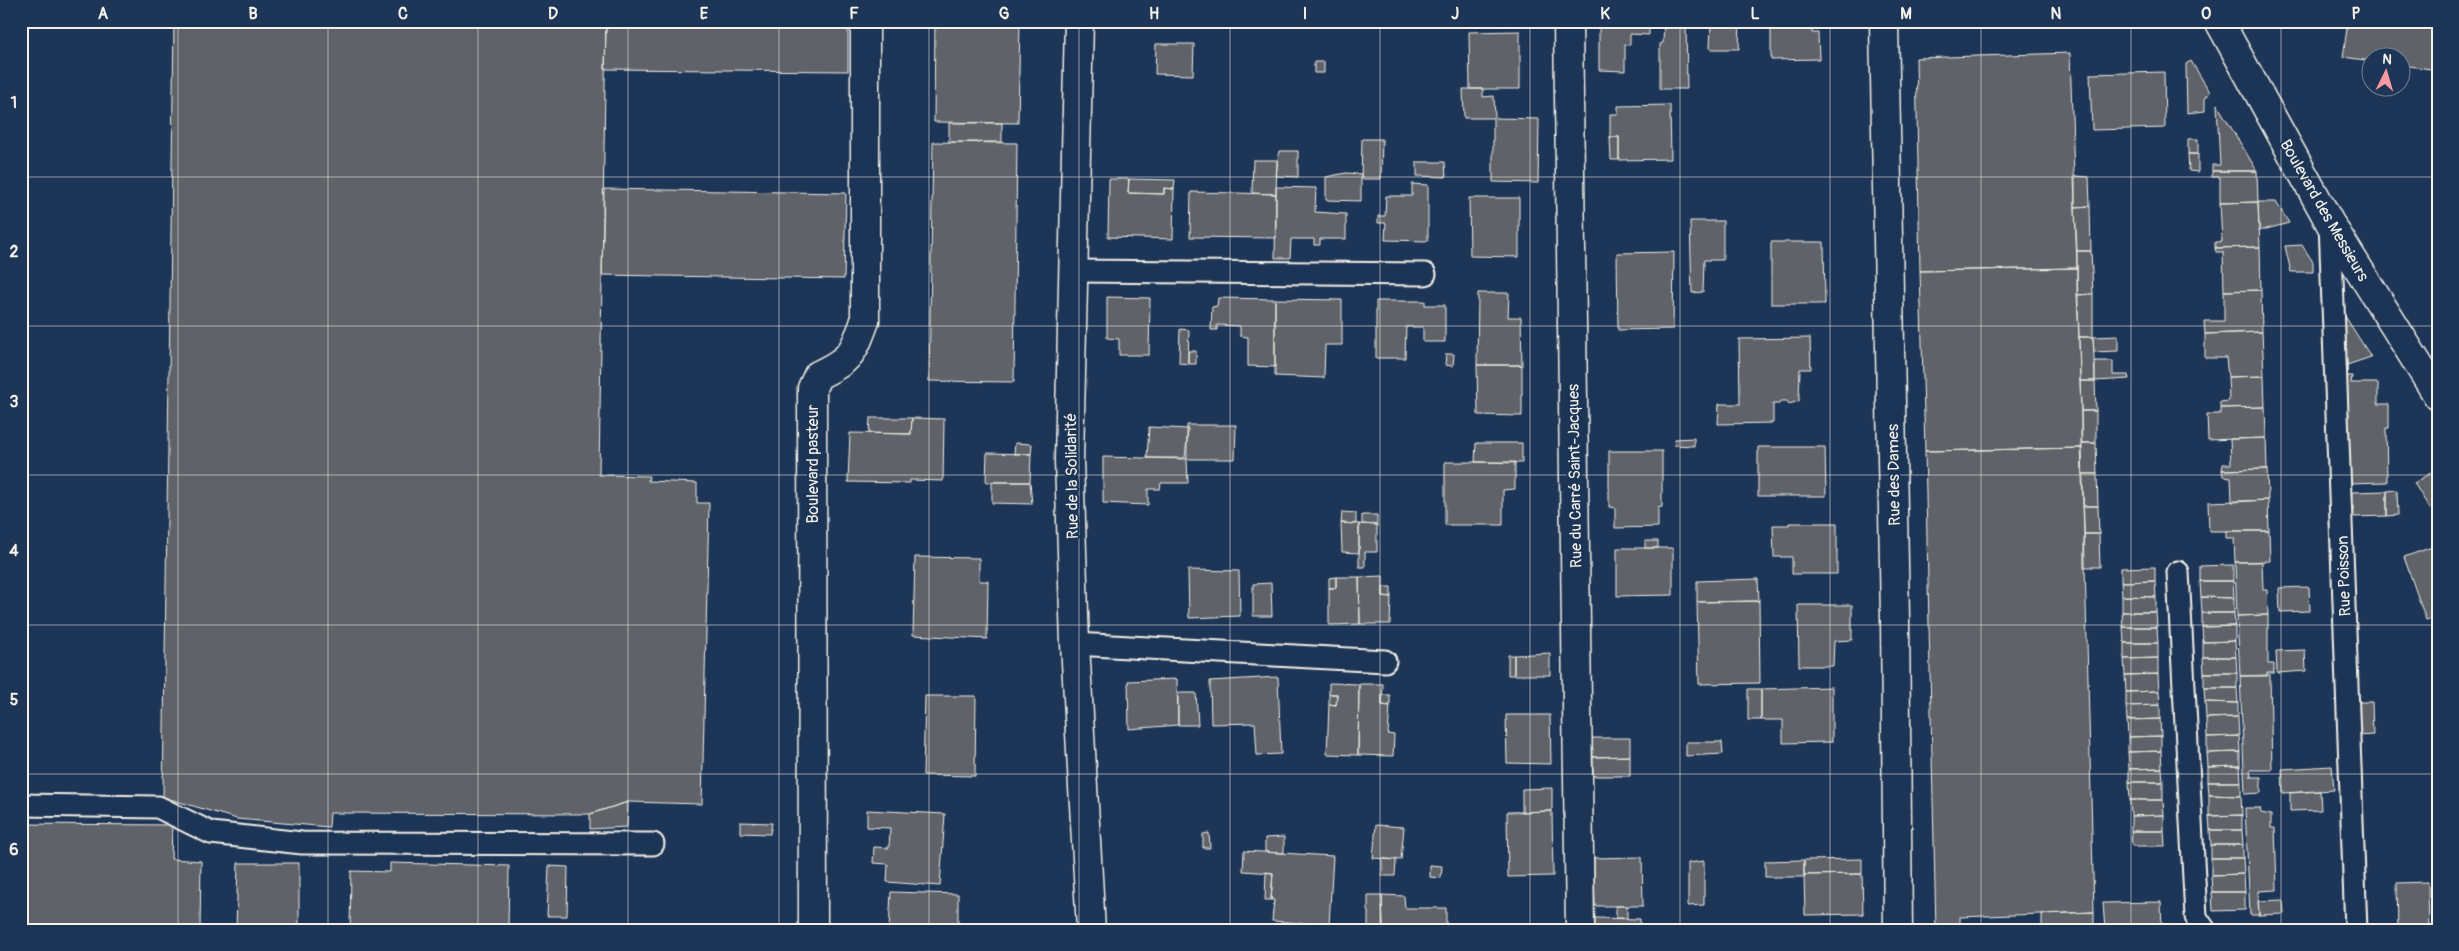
<svg xmlns="http://www.w3.org/2000/svg" width="2459" height="951" font-family="Pangolin,sans-serif">
<style>
.building{fill:#5e6369;stroke:#f4f1e8}
.lines{fill:none;stroke-linecap:round;stroke-linejoin:round}
.service-casing{stroke:#f4f1e8;stroke-width:25}
.minor-casing{stroke:#f4f1e8;stroke-width:31}
.service{stroke:#1d3557;stroke-width:21}
.minor{stroke:#1d3557;stroke-width:28}
.grid{fill:none;stroke:#f4f1e8;stroke-width:1;stroke-opacity:0.55}
.labels{text-anchor:middle;stroke-width:4;stroke-linejoin:round;paint-order:stroke}
.street-label{font-size:16px;fill:#f4f1e8;stroke:#1d3557}
.neatline{fill:none;stroke:#f4f1e8;stroke-width:2}
.grid-label{font-size:16px;text-anchor:middle;font-weight:bold;fill:#f4f1e8}
</style>
<rect width="100%" height="100%" fill="#1d3557"/>
<filter id="ink" filterUnits="userSpaceOnUse"><feTurbulence type="fractalNoise" baseFrequency=".02" numOctaves="2"/><feDisplacementMap in="SourceGraphic" scale="10" xChannelSelector="R" yChannelSelector="G"/><feConvolveMatrix kernelMatrix="1 2 1 2 8 2 1 2 1" color-interpolation-filters="sRGB"/></filter>
<g filter="url(#ink)">
<path class="building" d="M174 21H606L599 475 649 476 648 481 697 483V503H709L702 804 628 802 590 814 330 813 329 827 237 819 163 797Z
M606 21H848V71L605 69Z
M935 21H1020L1018 123 934 122Z
M1278 21H1297V25L1278 26Z
M1599 21H1649V35L1630 34V45H1625V71L1599 70Z
M1664 21H1686L1687 89H1660V44L1663 43Z
M1711 21H1740L1739 49H1710Z
M1771 21H1812V33H1818L1819 59 1771 60Z
M2348 21H2438V70L2402 65V58H2372V61L2343 57Z
M1520 31V89H1470L1469 32Z
M1156 44H1194L1193 75 1155 74Z
M2070 53 2077 268 1920 271 1916 58Z
M2191 61 2210 92 2205 99V111L2187 113 2186 64Z
M1314 62H1324V73H1314Z
M2164 72 2165 128 2092 130 2090 74Z
M1463 89H1483V97L1494 96 1495 118 1539 119 1538 183 1493 182V118H1464Z
M2217 104 2257 171H2212V165H2220Z
M1670 105 1671 159 1619 160V137H1610V114H1618V106Z
M949 123H1002V142H949Z
M1610 137H1619V160H1611Z
M1362 139H1382L1381 179H1361Z
M2188 139H2198V154H2188Z
M933 142 1017 143 1014 382 929 381Z
M1279 151H1298V177L1276 176Z
M2188 154H2198V172L2189 171Z
M1253 160H1277L1276 194 1252 193Z
M1417 162H1445L1446 177 1417 176Z
M2212 171H2257L2258 202 2220 203V177H2212Z
M1346 173 1361 174V201L1326 200V177Z
M2075 176 2089 177 2090 206 2075 207Z
M1109 179H1129L1128 193 1164 194V188L1174 189 1173 239 1108 237Z
M1129 179 1175 180 1174 189 1164 188V194L1128 193Z
M1412 184 1428 185V241L1385 240 1386 223H1378V216H1385L1386 196H1412Z
M1276 187 1316 188 1315 212 1346 214V239H1320V245H1314V239H1291L1290 258H1275Z
M604 189 846 193 844 279 602 275Z
M1191 192 1276 194V238L1190 237Z
M1469 198H1519V257L1470 256Z
M2258 202H2276L2289 223 2259 231Z
M2258 202 2260 247 2215 248V242H2222L2220 203Z
M2090 206 2091 251H2077L2075 207Z
M1690 221H1723V260H1704L1703 292 1692 293Z
M1771 242H1824L1825 304H1771Z
M2302 245 2313 262V272H2291L2285 246Z
M2260 247 2261 290 2224 291 2223 252H2216L2215 248Z
M2077 251H2091L2093 294 2077 295Z
M1674 252 1673 329 1618 330 1617 253Z
M2077 268 2082 448 1925 451 1920 271Z
M2261 290 2262 332 2205 334 2204 321H2224V291Z
M1478 293H1509L1508 317H1521L1522 365H1477Z
M2093 294V337H2079L2077 295Z
M1107 297 1150 298 1149 355H1119V339L1107 338Z
M1218 298 1275 299V367L1248 366V337L1240 336V326L1217 325V330H1211L1212 307 1217 306Z
M1275 299 1342 300V345H1325L1324 378 1275 376Z
M1376 301H1425V305H1445V342H1423V327H1406L1405 358H1376Z
M2343 313 2371 357 2344 366Z
M1180 329 1189 330 1188 364 1179 363Z
M2262 332 2264 376 2228 377 2226 358H2205V334Z
M2118 336V351L2094 352 2093 337Z
M2079 337H2093L2095 381H2080Z
M1810 338 1811 369H1800L1799 401 1789 404 1787 401H1780L1779 404H1773V423L1718 424 1719 404H1740L1739 339Z
M1188 351H1196V364H1188Z
M1446 354H1454L1453 366 1445 365Z
M2095 361H2113V375H2128L2129 379 2095 381Z
M1477 365H1522V416L1478 415Z
M2264 376 2265 407 2220 408V402L2229 401 2228 377Z
M2344 376H2352L2351 383H2378V404H2389V428H2386L2387 482 2348 483Z
M2080 381H2095L2096 411H2081Z
M2265 407 2266 438 2208 440 2207 414H2220V408Z
M2081 411H2096V443H2081Z
M870 418H912L911 434 869 433Z
M912 418 944 419 943 481 910 480V483L848 482 850 433 911 434Z
M1187 425H1236L1235 459H1187Z
M1149 427 1188 429 1185 458H1147Z
M1694 438V446L1674 445 1675 439Z
M2266 438 2267 469 2222 470 2223 464H2231L2230 439Z
M1015 443 1032 444 1031 454H1014Z
M1476 443H1522V463L1475 462Z
M2081 443H2096L2097 474H2082Z
M1758 447H1825L1826 496H1758Z
M2082 448 2094 912 1960 917V930H1936L1925 451Z
M1609 451H1662V507L1658 508V527L1615 528V508L1609 507Z
M987 453 1031 454 1030 482H986Z
M1103 457 1187 459 1188 483H1161L1160 489H1148V505L1103 503Z
M1445 462H1515V489L1503 490V525H1445Z
M2267 469 2268 500 2232 502 2231 477 2223 476 2222 470Z
M2432 472 2438 483V504L2430 509 2414 483Z
M2082 474H2097L2098 506H2083Z
M992 482H1030L1032 504 992 503Z
M2397 490 2398 515 2387 516V491Z
M2387 491V516L2354 517 2353 492Z
M2268 500 2269 531H2209L2208 502Z
M2083 506H2098L2099 534H2084Z
M1342 512 1356 513V524L1341 523Z
M1362 515H1377V525L1362 524Z
M1341 523 1359 524V553L1342 552Z
M1789 523H1837V574H1792V557H1774L1773 525H1789Z
M1359 524 1377 525V552H1365V567H1359Z
M2226 531H2269L2270 561 2235 562 2234 538H2226Z
M2084 534H2099L2100 567H2084Z
M1645 541H1658V548H1645Z
M2438 545V616L2426 620 2404 557Z
M1617 548H1673V595L1617 596Z
M915 557 979 558V581H988L987 639 913 635Z
M2235 562H2262L2263 590H2267L2268 615 2237 616Z
M2233 565V581H2200V566Z
M2155 567V581L2121 582V568Z
M1188 570 1239 571 1240 616 1189 618Z
M1383 576V596L1391 597 1390 624H1360L1359 577Z
M1336 577V588H1329V578Z
M1336 577H1359L1360 624 1329 625V588H1336Z
M1758 579 1759 601 1697 602V581Z
M2155 581 2156 597 2122 596 2121 582Z
M2200 581H2233L2234 598 2201 597Z
M1271 583 1272 616H1253V584Z
M1383 587H1391V597L1383 596Z
M2309 587 2310 611 2280 612 2279 588Z
M2122 596 2156 597V612H2122Z
M2201 597 2234 598V613H2202Z
M1759 601 1760 683 1699 684 1697 602Z
M1798 605H1852V640L1834 641 1833 666H1799Z
M2122 612H2156L2157 627H2123Z
M2202 613H2234L2235 626 2202 627Z
M2268 615V664H2274V673H2267V676H2240L2237 616Z
M2235 626V641L2203 642 2202 627Z
M2123 627H2157L2158 643H2124Z
M2235 641 2236 657H2203V642Z
M2124 643H2158V658L2124 659Z
M2305 650 2306 671 2277 673 2276 651Z
M1550 653V675H1514V655Z
M1508 655H1514V675H1508Z
M2203 657H2236L2237 673H2204Z
M2158 658V674L2125 675 2124 659Z
M2204 673H2237V688H2204Z
M2158 674 2159 691 2126 692 2125 675Z
M2270 675 2272 770H2250L2251 777H2261V793L2245 794 2240 676Z
M1278 677 1281 754 1257 755 1255 723 1211 724 1210 681Z
M1177 679 1178 725 1129 729 1128 681Z
M1329 683 1359 684 1358 755 1327 754 1329 704 1336 705 1337 694H1329Z
M1359 684H1383L1382 705 1390 706 1388 734 1394 735 1393 756 1358 755Z
M1832 687V742L1783 743V720H1761V689Z
M2204 688H2237L2238 703 2205 702Z
M1748 689H1761V720H1748Z
M2159 691 2160 705 2126 706V692Z
M1178 693H1196L1198 725H1178Z
M1329 694H1337L1336 705 1329 704Z
M1382 695H1390V706L1382 705Z
M925 696H976L975 776 923 775Z
M2205 702 2238 703V717L2206 718Z
M2357 702H2372L2373 735 2358 736Z
M2160 705V719L2127 720 2126 706Z
M1506 715H1550L1551 764 1507 763Z
M2238 717 2239 736 2207 737 2206 718Z
M2160 719 2161 736 2128 737 2127 720Z
M2161 736V751L2128 752V737Z
M2239 736 2240 752 2207 753V737Z
M1592 738H1630V756L1593 757Z
M1686 742H1722L1723 754 1686 756Z
M2161 751 2162 768 2129 769 2128 752Z
M2240 752V766L2208 767 2207 753Z
M1630 756V776H1593V757Z
M2240 766 2241 782H2208V767Z
M2332 766 2334 790 2283 793 2282 769Z
M2162 768 2163 782H2129V769Z
M2129 782H2163V800H2130Z
M2208 782H2241V796L2209 795Z
M1552 788V811L1522 812V789Z
M2320 791 2321 810 2290 811V793Z
M2209 795 2241 796 2242 815 2209 816Z
M2130 800H2163L2164 815 2131 816Z
M628 802 627 827 590 829V814Z
M2245 808H2260L2261 813 2271 815V828H2275L2277 890 2258 891 2259 915H2250Z
M867 810 945 814 940 886 887 882 888 864 873 863 874 847 889 848 890 828 867 827Z
M1552 811 1553 876 1508 877 1507 812Z
M2164 815V831H2131V816Z
M2242 815V830H2210L2209 816Z
M740 822 772 823 770 834 740 833Z
M21 824 172 825 171 859 201 861 200 930H21Z
M1376 825 1404 827 1401 860 1373 858Z
M2210 830H2242L2243 845H2211Z
M2131 831H2164L2165 846H2132Z
M1209 833 1210 848H1203V834Z
M1284 837V853L1265 852V838Z
M2211 845H2243V858H2211Z
M1244 851 1333 856 1329 925 1272 921 1274 900H1271L1273 873 1243 871Z
M1642 857 1643 906H1595L1594 858Z
M2211 858H2243L2244 874 2211 875Z
M1382 859 1396 860 1395 876H1382Z
M1862 859V874L1804 875V860Z
M1804 860V877H1765V861Z
M1704 861V905L1688 906V863Z
M238 863H299V930H236Z
M390 863 509 866 508 930H350L351 871 390 872Z
M1430 865 1442 866 1441 878 1430 877Z
M549 866 568 867 567 916H547Z
M1266 872 1273 873 1271 900H1265Z
M1862 874 1863 914 1805 915 1804 875Z
M2244 874 2245 892H2212L2211 875Z
M2428 882 2429 930H2398L2397 883Z
M891 892 958 894V930H889Z
M2212 892H2245V910L2213 911Z
M1368 895H1382L1383 930H1368Z
M1382 895 1404 896 1405 908H1446V930H1383Z
M2283 900 2284 914 2259 915 2258 901Z
M2161 902 2162 930H2105L2103 903Z
M1616 906H1627V918H1616Z
M2094 912V930H2042V914Z
M1595 918 1640 919V930H1595Z"/>
<g class="lines">
<g class="service-casing">
<path id="service" d="M2330 223 2356 930
M1074 271 1425 274
M2178 572 2196 917 2205 930
M1075 644 1385 661
M21 805 158 807 211 833 302 843 653 844"/>
</g>
<g class="minor-casing">
<path id="minor" d="M1079 21 1069 460 1075 644 1091 930
M1568 21 1580 930
M1884 21 1895 619 1898 930
M2219 21 2330 223 2438 396
M813 930 812 388 818 375C850 360 853 354 865 321V21"/>
</g>
<use href="#service" class="service"/>
<use href="#minor" class="minor"/>
</g>
</g>
<path class="grid" d="M178 21V930M328 21V930M478 21V930M628 21V930M779 21V930M929 21V930M1079 21V930M1230 21V930M1380 21V930M1530 21V930M1680 21V930M1830 21V930M1981 21V930M2131 21V930M2281 21V930M21 177H2438M21 326H2438M21 475H2438M21 625H2438M21 774H2438"/>
<g class="labels">
<g class="street-label">
<text transform="translate(2325 210) rotate(60)" y="6">Boulevard des Messieurs</text>
<text transform="translate(812 464) rotate(-90)" y="6">Boulevard pasteur</text>
<text transform="translate(1893 475) rotate(-91)" y="6">Rue des Dames</text>
<text transform="translate(1071 476) rotate(-91)" y="6">Rue de la Solidarité</text>
<text transform="translate(1574 476) rotate(-91)" y="6">Rue du Carré Saint-Jacques</text>
<text transform="translate(2343 576) rotate(-92)" y="6">Rue Poisson</text>
</g>
</g>
<rect width="2459" height="951" fill="none" stroke="#1d3557" stroke-width="55"/>
<g transform="translate(2386 72) rotate(5)"><circle r="24" fill="#1d3557" stroke="#738091"/>
<path d="M0-4L9 19L0 12L-9 19Z" fill="#ff9aa2"/>
<text y="-8" font-size="14" font-weight="bold" text-anchor="middle" fill="#f4f1e8">N</text>
</g>
<rect x="28" y="28" width="2404" height="896" class="neatline"/>
<g class="grid-label">
<text x="103" y="19">A</text>
<text x="253" y="19">B</text>
<text x="403" y="19">C</text>
<text x="553" y="19">D</text>
<text x="704" y="19">E</text>
<text x="854" y="19">F</text>
<text x="1004" y="19">G</text>
<text x="1154" y="19">H</text>
<text x="1305" y="19">I</text>
<text x="1455" y="19">J</text>
<text x="1605" y="19">K</text>
<text x="1755" y="19">L</text>
<text x="1906" y="19">M</text>
<text x="2056" y="19">N</text>
<text x="2206" y="19">O</text>
<text x="2356" y="19">P</text>
<text x="14" y="108">1</text>
<text x="14" y="257">2</text>
<text x="14" y="407">3</text>
<text x="14" y="556">4</text>
<text x="14" y="705">5</text>
<text x="14" y="855">6</text>
</g>
</svg>
